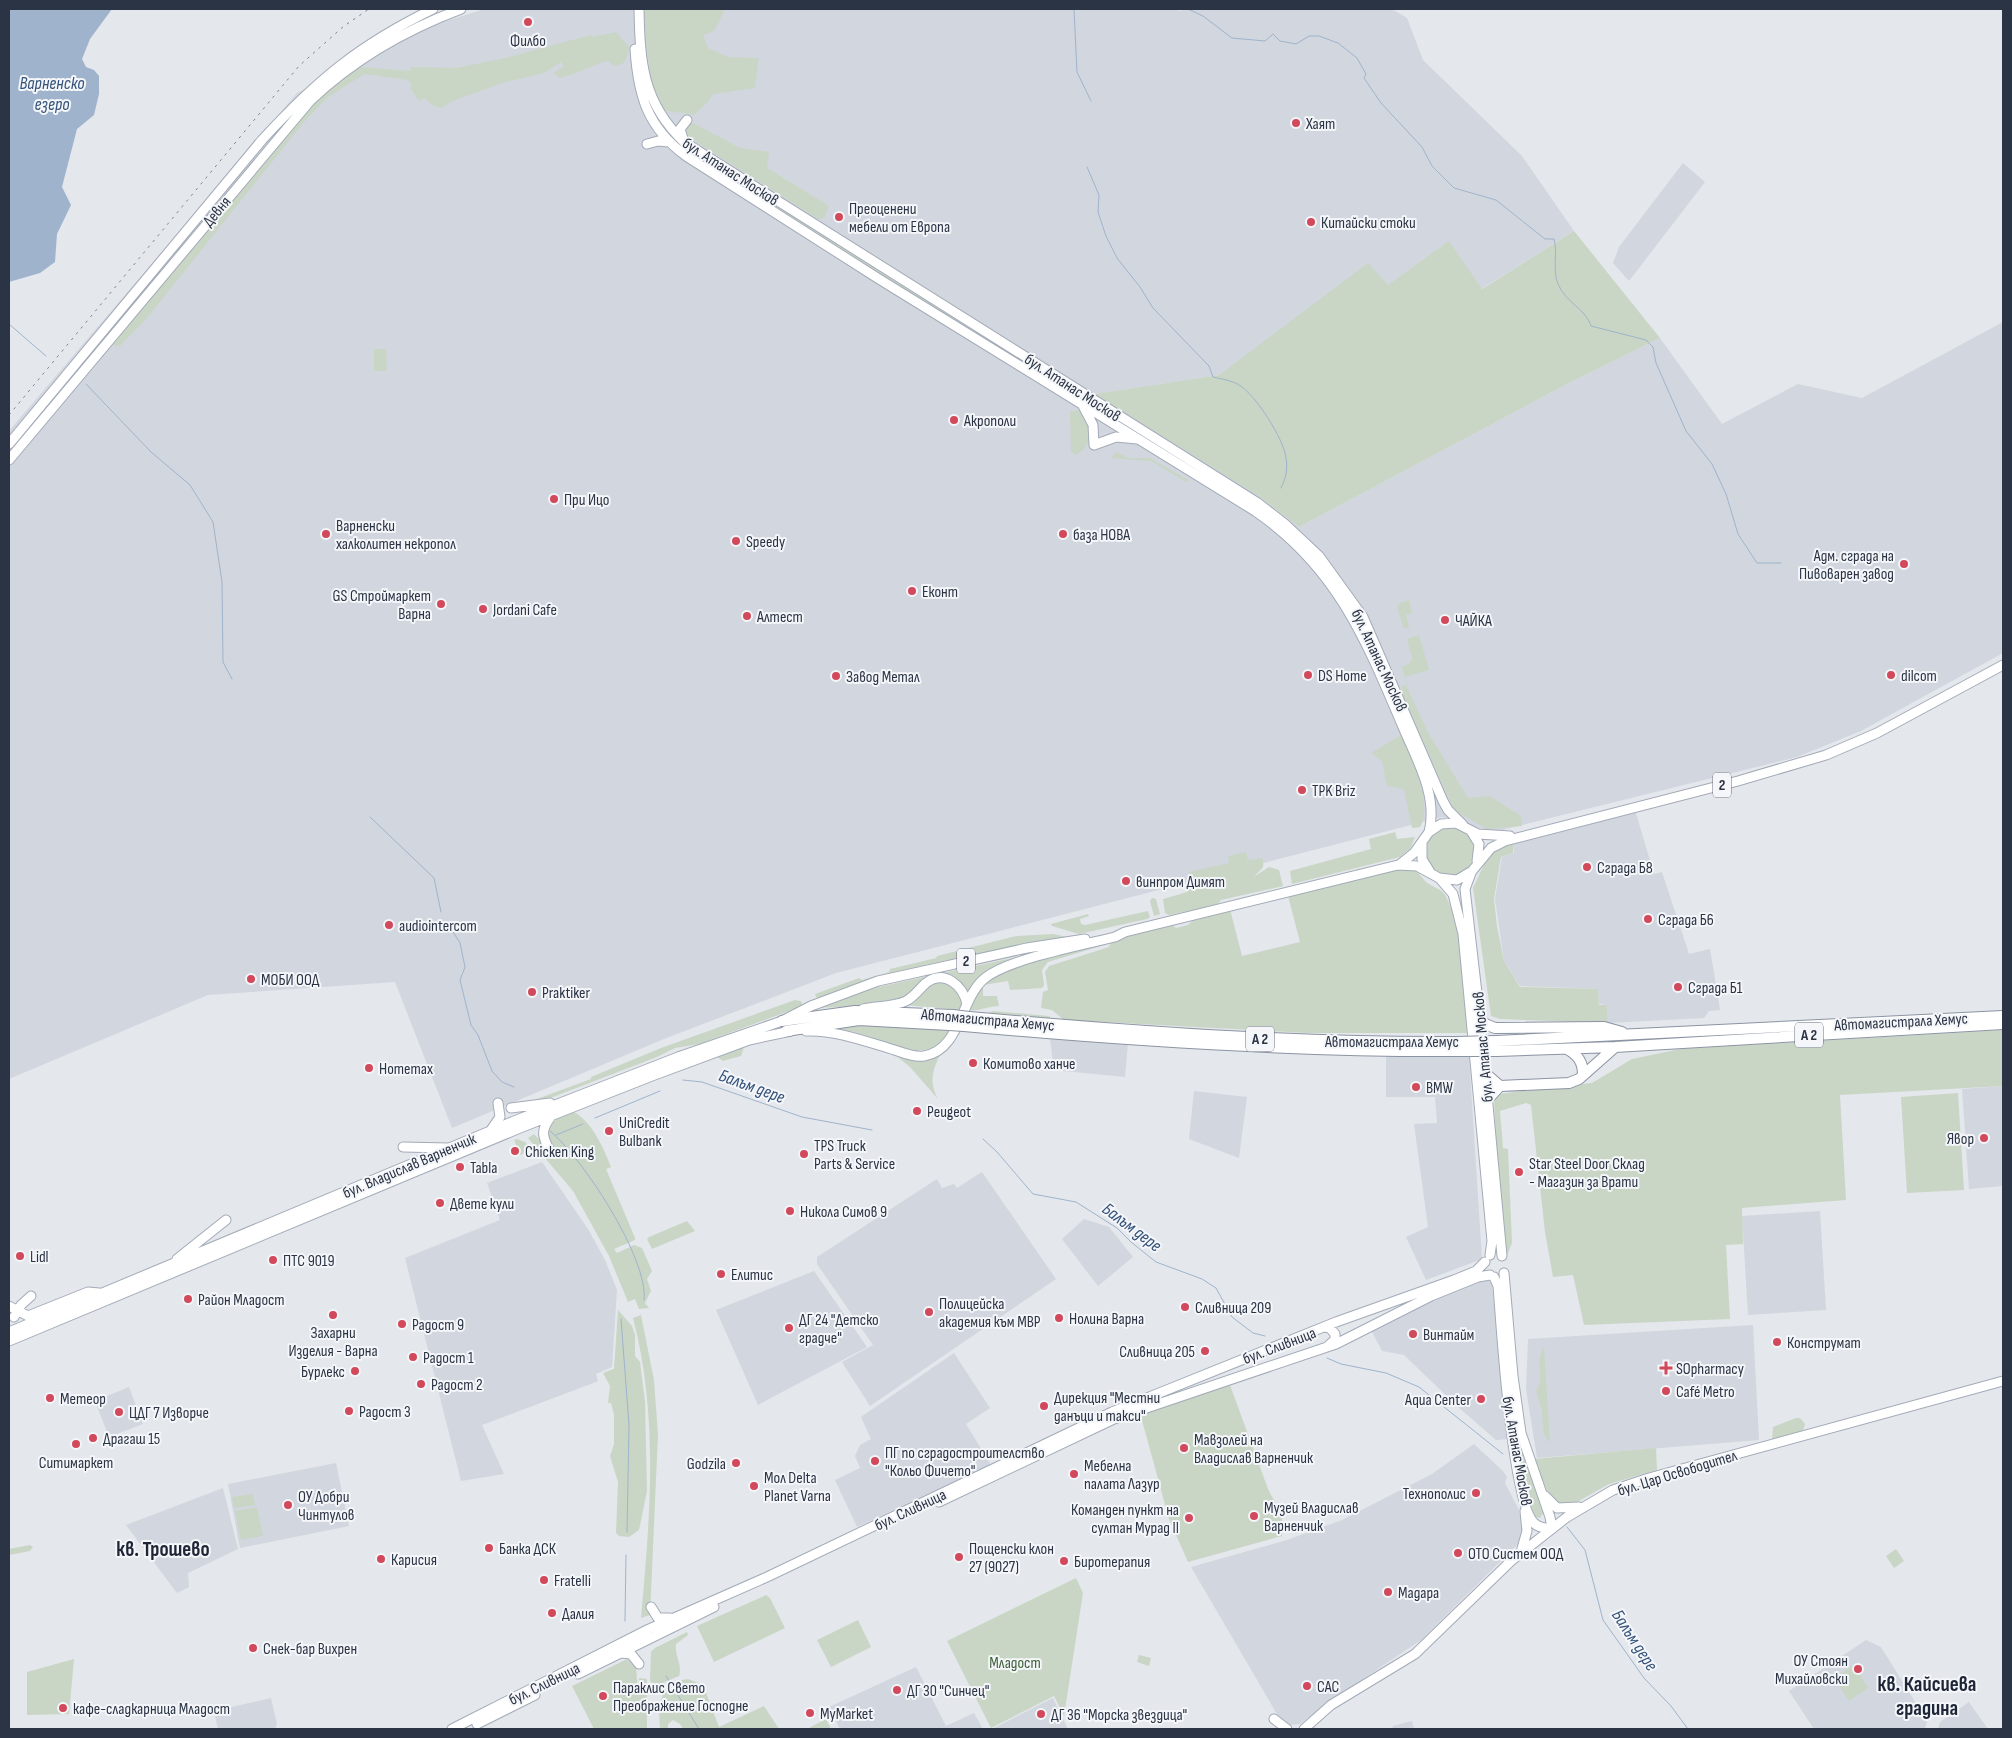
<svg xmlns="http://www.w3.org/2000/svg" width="2012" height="1738" font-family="'Sofia Sans Condensed',sans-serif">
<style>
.built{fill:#d2d6de}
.green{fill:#c9d6c5}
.water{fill:#9fb4cc}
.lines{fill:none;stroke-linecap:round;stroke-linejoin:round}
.stream{stroke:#9fb4cc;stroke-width:1}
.major-casing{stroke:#a3abb8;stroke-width:11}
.highway-casing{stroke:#8b94a3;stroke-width:12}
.major{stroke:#fff;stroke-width:9}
.highway{stroke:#fff;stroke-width:10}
.rail{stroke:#7d8696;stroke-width:1;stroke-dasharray:2.5 5;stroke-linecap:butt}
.highway-bridge-casing{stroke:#8b94a3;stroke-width:12;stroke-linecap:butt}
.highway-bridge{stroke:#fff;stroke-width:10}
.poi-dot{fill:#d1495b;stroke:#f4f6f9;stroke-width:2}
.labels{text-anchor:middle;stroke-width:4;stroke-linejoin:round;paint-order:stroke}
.shield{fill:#f4f6f9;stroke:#676e7b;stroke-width:1}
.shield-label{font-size:15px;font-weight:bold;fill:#2b3445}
.poi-label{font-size:16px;fill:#2b3445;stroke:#f4f6f9;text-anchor:start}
.street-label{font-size:16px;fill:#2b3445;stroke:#f4f6f9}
.park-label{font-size:16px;fill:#3f6138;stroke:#f4f6f9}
.water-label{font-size:18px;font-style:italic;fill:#34527a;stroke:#f4f6f9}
.district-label{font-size:21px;font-weight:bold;fill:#1d2536;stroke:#f4f6f9}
</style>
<rect width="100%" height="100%" fill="#e4e7ec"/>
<path class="built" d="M484 9H1176L1179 11 1188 9H1392L1407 18 1423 60 1522 156 1574 231 1481 289 1388 286 1263 343 1219 375 1096 394 1260 497 1299 527 1571 382 1660 338 1722 424 1798 384 1862 398 2003 322V653L1861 731 1797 757 1494 832 1442 817 836 973 664 1039 452 1128 395 982 208 995 9 1079V431L297 93 410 33Z
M1683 163 1705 182 1629 281 1613 263 1619 247Z
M1635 810 1654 874 1662 872 1689 954 1710 949 1720 1010 1709 1011 1704 1018 1608 1023 1607 1005 1599 1004 1598 989 1520 986 1504 961 1495 899 1502 857 1514 853V843Z
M1050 1038 1128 1043 1125 1077 1054 1070Z
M1386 1056H1469L1482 1259 1426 1280 1406 1237 1428 1227 1414 1124 1437 1123 1435 1097H1386Z
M2003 1086V1186L1969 1189 1962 1089Z
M1194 1091 1247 1097 1239 1158 1189 1139Z
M542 1162 588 1229 605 1260 617 1290 612 1367 596 1374 598 1381 596 1382 482 1425 504 1474 461 1481 405 1258 500 1220 487 1183Z
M982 1172 1056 1279 870 1406 842 1362 873 1345 817 1264V1257L937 1179 942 1188 954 1184 957 1188Z
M1820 1211 1826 1310 1748 1315 1742 1216Z
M1084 1219 1109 1227 1133 1257 1098 1286 1062 1239Z
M814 1271 867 1347 758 1405 716 1310Z
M1481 1279 1489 1281 1492 1285 1509 1439 1496 1440 1457 1406 1404 1355 1382 1351 1371 1330 1441 1295Z
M1753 1325 1759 1440 1537 1458 1526 1389 1528 1339Z
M954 1353 990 1408 966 1424 991 1465 857 1527 835 1480 860 1468 855 1456 860 1445 871 1439 861 1417Z
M129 1387 143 1424 109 1437 95 1401Z
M1474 1444 1503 1471 1507 1477 1505 1483 1518 1508 1523 1525 1520 1542 1421 1640 1333 1699 1300 1724 1287 1725 1281 1721 1191 1567 1287 1540 1342 1520 1432 1474Z
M336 1463 349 1526 240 1548 228 1484Z
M223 1488 238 1549 188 1573 189 1587 177 1593 126 1525Z
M1866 1640 1881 1647 1927 1721 1925 1729H1814L1789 1691Z
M916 1667 946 1726 974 1713 983 1729H840L829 1707Z
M271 1698 277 1724 275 1729H218L214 1711Z
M1053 1698 1068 1729H992Z
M1969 1702 1988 1729H1938L1940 1722Z
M1412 1721 1414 1729H1392L1393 1726Z"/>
<path class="green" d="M644 9H725L714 31 703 35 708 48 728 57 759 58 755 88 713 94 707 103 694 115C688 113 668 112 664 110 649 99 645 28 644 9Z
M616 32 629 47C627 58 627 64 615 66L607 61C591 66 578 73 561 78L553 73 564 67 561 62 544 73 502 83 450 102 442 108 434 106 424 98 419 101 410 88 412 86 408 80 364 74 327 98 304 122 147 318 120 346H114L113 342 301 117 341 79 360 67 410 71 411 67H415L456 68 505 58 591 35 593 37Z
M693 123 740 148 769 152 767 168 829 206 824 218 818 219 687 136 684 129 689 124Z
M667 132 675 134 999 343V345L996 346 973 330 879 279 669 142Z
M1574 231 1660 338 1571 382 1299 527 1260 497 1095 394 1219 375 1368 263 1388 285 1449 241 1482 289Z
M1009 345 1108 413 1110 418 1011 358 1008 351Z
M374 349H386L387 371H374Z
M1079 410C1093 423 1095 445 1075 455L1071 451 1070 411Z
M1116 452 1128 458H1150L1188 480 1186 482 1151 461 1111 458Z
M1409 600 1412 613 1406 615 1409 627 1404 629 1397 607 1400 603Z
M1419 635 1429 670 1405 677 1402 667 1409 664 1412 659 1407 639Z
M1406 685 1427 731 1468 798 1490 796 1521 816 1522 826 1487 829 1454 810 1401 692 1402 686Z
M1401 735C1413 754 1433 808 1420 827L1412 828 1404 789 1387 786 1382 761 1371 753Z
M1426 852a24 24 0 1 1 48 0a24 24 0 1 1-48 0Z
M1395 832 1397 839 1415 837 1410 849 1400 857 1292 884 1290 871 1371 849 1369 839Z
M1514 843 1513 853 1501 857 1494 899 1497 926 1504 961 1520 987 1598 989 1599 1005H1607L1608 1023 1500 1019 1491 1016 1473 888 1488 856 1497 849Z
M1246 852 1248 860 1262 858C1266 869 1260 869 1255 876L1269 867 1279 870 1283 886 1221 900 1217 905 1169 915 1165 913 1163 899 1187 892 1192 884 1189 872 1229 863 1228 856Z
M1409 867C1418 870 1420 876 1426 882 1432 887 1442 889 1445 895 1463 925 1465 997 1468 1033H1308L1064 1020 1052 1010 1041 1008 1043 992 1048 990 1045 972 1049 966 1109 947 1112 940 1171 924 1176 928 1188 925 1195 918 1230 909 1242 956 1300 942 1288 896Z
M1152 898 1156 899 1160 914 1154 916 1150 901Z
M1148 911 1150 917 1147 919 1079 934 1052 926 1051 924 1088 914 1089 916 1080 919 1081 924 1085 925Z
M1053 934 1067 937C996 951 922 962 853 985 841 989 830 995 818 1000L815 994 859 978 862 980 889 972 890 969 936 958 937 956 1016 936Z
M1105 942 1104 945 1048 962 1042 970 1044 985 1042 988 1010 990 1008 981 983 985V996H997L999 1006C987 1006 979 1012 966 1010L986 980 1018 965Z
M1081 943 997 968 970 995 957 981 939 976 903 1000 864 1006 815 1008 878 987Z
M936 981 951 984 965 1001 961 1010 905 1005Z
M795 1000 801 1001 803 1006 699 1044 675 1048 657 1057 540 1102 526 1103 591 1079V1077L661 1048Z
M993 1011 1049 1016 1052 1019 989 1013Z
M875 1024 950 1031C930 1066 894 1044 865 1035 852 1031 839 1029 827 1026Z
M2003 1030V1086L1840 1095 1846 1200 1742 1208 1743 1244 1726 1245 1730 1319 1584 1325 1573 1275 1553 1277 1545 1232 1531 1105 1526 1103 1500 1111 1503 1148 1508 1149 1512 1243 1506 1258 1496 1151 1494 1100 1498 1094 1592 1083 1632 1059 1680 1049Z
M741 1047H744L741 1056 723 1061 716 1056Z
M889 1050C908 1056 923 1064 941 1053 933 1069 928 1082 938 1099L910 1067Z
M1958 1093 1964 1190 1907 1193 1901 1097Z
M574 1112C593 1123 603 1147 611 1167L606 1169 635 1238V1240L614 1249 617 1253 634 1245 642 1248 652 1271 647 1279 651 1291 645 1303 649 1308 639 1309 635 1299 628 1302 609 1256 573 1191 528 1138 534 1134 548 1149 544 1126 561 1113Z
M517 1139 525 1142 531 1149 520 1155 514 1140Z
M687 1221 695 1231 652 1249 647 1239 649 1237Z
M618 1310 632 1326 635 1335V1356L640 1362 645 1402 647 1491 639 1530 629 1537 619 1536 616 1533 618 1482 610 1456 614 1444V1415L611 1403H608L610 1386 603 1373 614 1369Z
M641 1315 654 1380 658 1435 650 1615 641 1618C650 1517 659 1417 633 1318Z
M1507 1343 1518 1438 1545 1510 1540 1518 1534 1517 1531 1512 1513 1428Z
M1544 1347 1550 1443 1544 1434 1542 1411 1536 1391C1546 1378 1534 1361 1544 1347Z
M1230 1385 1268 1489 1282 1516V1536L1188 1562 1169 1519 1140 1413Z
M1796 1418H1800L1805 1424 1803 1431 1772 1440 1773 1427Z
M1656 1448 1657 1470 1609 1484 1577 1502 1560 1505 1549 1496 1534 1459Z
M253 1494 255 1505 234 1508 232 1497Z
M257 1507 263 1536 241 1540 235 1511Z
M30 1545 33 1547 30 1551 9 1555V1549Z
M1896 1549 1904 1561 1894 1568 1886 1556Z
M1076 1578 1083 1593 1064 1716 1054 1696 991 1728 947 1641Z
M766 1595 770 1598 785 1628 714 1662 697 1626Z
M858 1620 871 1647 831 1667 817 1640Z
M687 1632 688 1635 676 1644C674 1655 683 1665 679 1676L655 1686 650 1681 651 1652 655 1648Z
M1139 1655 1151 1658 1149 1666 1137 1662Z
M74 1659 69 1714 27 1715V1672Z
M627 1659 636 1667 638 1692 639 1678 647 1679V1729H594L572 1686Z
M1854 1665 1868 1688 1849 1701 1834 1678Z
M688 1679 703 1685 719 1727 764 1706 779 1729H683L680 1724 673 1720 668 1724V1729H660L659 1709 664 1690 682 1680Z
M826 1719 831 1729H807Z"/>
<path class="water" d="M9 9H112L90 39 82 59 86 67 94 70 99 76V94L94 115 77 129 62 187 71 205 57 234 55 262 40 273 9 282Z"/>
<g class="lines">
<path class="stream" d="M1074 9 1077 72 1091 101
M1188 9 1203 16 1232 38 1265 41 1273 34 1280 41 1296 44 1309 36H1319L1338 43 1357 58 1366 74 1364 78 1381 103 1422 147 1432 166 1454 188 1496 200 1545 239H1554C1558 254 1552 269 1558 284 1566 303 1586 309 1591 326L1646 340 1653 347 1656 363 1686 431 1712 464 1726 494 1738 534 1757 563H1781
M1087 167 1099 195 1098 212 1106 236 1117 258 1140 287 1153 308 1209 366 1213 377C1221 379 1231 380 1239 385 1255 394 1284 439 1286 458 1288 469 1286 478 1281 488
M9 324 46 356
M86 384 151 452 190 485 213 522 222 582 223 662 232 679
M370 817 434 878 441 912
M452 930 460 943 465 967 460 980 471 1025 478 1035 492 1071 502 1082 514 1087
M683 1080 702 1082 802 1117 872 1130
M595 1118 660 1091
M550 1131C582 1157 649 1259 644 1300
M556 1135 583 1124
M983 1139 997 1152 1033 1194 1076 1202 1117 1228 1131 1242 1156 1262 1202 1279 1216 1288 1232 1317 1253 1333 1265 1336
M621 1319 629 1425 627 1532
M1327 1358 1341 1364 1386 1373 1419 1387 1503 1454
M1567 1527 1585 1550 1603 1620 1644 1678 1671 1706 1688 1729
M625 1621 626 1555
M666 1676 699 1729"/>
<g class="major-casing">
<path id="major" d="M639 9C640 63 643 103 684 142L1258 503 1285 524 1319 556 1363 617 1443 801 1448 810 1463 825
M635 49C638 95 647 127 686 156L879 279 1255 511C1337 567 1366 640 1403 727 1417 760 1438 796 1429 832
M684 142 680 129 687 120
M647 144 658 141 669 142
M1083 406 1093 425 1094 445
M9 444 262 140C317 80 359 45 433 9
M1094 445 1116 437 1137 439
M9 460 310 101C354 59 405 30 461 9
M1471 831 1479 844 1477 861
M1422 843V859L1430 872
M1399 865 1414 853 1429 832 1441 824 1456 823 1478 834 1510 836
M1471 873 1465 889 1480 1019 1502 1256
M1441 880 1453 894 1463 934 1492 1241 1490 1255
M863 1009C876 1006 893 1007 906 1001 914 997 919 989 926 983 945 969 963 986 967 1004
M806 1031C834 1030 862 1040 888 1048 899 1051 913 1058 924 1056 961 1050 960 998 985 978 1009 959 1082 945 1115 937L1125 932 1398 865 1417 866 1439 878 1457 880 1472 871 1491 848 1505 841 1738 781 1826 755 1877 733 2003 665
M511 1108 550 1103
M491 1130 500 1117 498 1103
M403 1147 448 1148
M550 1151C543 1138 540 1131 550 1118
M177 1259 226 1220
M1504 1273 1513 1376 1521 1433 1550 1517 1552 1528
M1494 1277 1498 1286C1501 1324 1512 1502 1534 1523 1539 1528 1545 1528 1552 1528
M9 1306 28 1316 88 1292 99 1293
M14 1317 21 1305 31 1296
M1324 1327 1330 1328 1335 1334V1340L1329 1345
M9 1332 514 1121 678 1057 782 1021 811 1006 878 981 1027 948 1085 939
M9 1341 520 1128 652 1076 749 1040 791 1031
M1545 1496 1557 1508 1579 1507
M939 1502 1114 1419 1336 1344 1431 1296 1478 1277 1490 1275
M1521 1552 1527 1531 1525 1511
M651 1607 658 1618H670
M621 1653 631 1654 639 1664
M578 1674 714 1607
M1274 1719 1287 1729
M477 1724 535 1695
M452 1729 649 1629 767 1577 1112 1412 1336 1322 1454 1280 1476 1271 1485 1262
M1304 1729 1331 1705 1415 1654 1511 1561 1567 1517 1613 1490 1649 1478 2003 1381"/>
</g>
<g class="highway-casing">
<path id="highway" d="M969 1017C1131 1031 1293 1043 1456 1042
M1480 1019 1485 1024 1495 1028 1604 1027 1622 1032
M782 1021 855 1011 953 1015
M964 1026C1129 1041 1293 1052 1459 1051
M786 1031 859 1020 949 1025
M1496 1041 2003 1016
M1567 1049C1578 1055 1583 1062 1583 1075
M1497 1051 1615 1047 2003 1024
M1485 1073 1500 1086 1569 1083 1579 1079 1614 1048
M1487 1100 1500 1086"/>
</g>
<use href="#major" class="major"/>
<use href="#highway" class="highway"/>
<path class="rail" d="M9 415 299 66 344 26 369 9"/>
<g class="highway-bridge-casing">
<path id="highway-bridge" d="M953 1015 969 1017
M949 1025 964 1026
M1456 1042 1496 1041
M1459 1051H1497"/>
</g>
<use href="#highway-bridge" class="highway-bridge"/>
</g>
<g class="poi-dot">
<circle cx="528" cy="22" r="5"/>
<circle cx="1296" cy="123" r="5"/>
<circle cx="839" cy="217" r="5"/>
<circle cx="1311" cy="222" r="5"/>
<circle cx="954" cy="420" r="5"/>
<circle cx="554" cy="499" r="5"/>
<circle cx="326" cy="534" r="5"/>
<circle cx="1063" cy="534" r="5"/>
<circle cx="736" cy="541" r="5"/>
<circle cx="1904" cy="564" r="5"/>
<circle cx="912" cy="591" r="5"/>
<circle cx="441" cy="604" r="5"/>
<circle cx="483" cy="609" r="5"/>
<circle cx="747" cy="616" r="5"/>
<circle cx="1445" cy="620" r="5"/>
<circle cx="1308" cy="675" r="5"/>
<circle cx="1891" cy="675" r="5"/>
<circle cx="836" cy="676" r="5"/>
<circle cx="1302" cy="790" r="5"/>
<circle cx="1587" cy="867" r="5"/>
<circle cx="1126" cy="881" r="5"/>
<circle cx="1648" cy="919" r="5"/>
<circle cx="389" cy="925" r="5"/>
<circle cx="251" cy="979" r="5"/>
<circle cx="1678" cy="987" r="5"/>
<circle cx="532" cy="992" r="5"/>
<circle cx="973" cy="1063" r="5"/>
<circle cx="369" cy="1068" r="5"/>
<circle cx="1416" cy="1087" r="5"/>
<circle cx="917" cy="1111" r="5"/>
<circle cx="609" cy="1131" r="5"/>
<circle cx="1984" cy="1138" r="5"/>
<circle cx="515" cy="1151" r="5"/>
<circle cx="804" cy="1154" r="5"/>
<circle cx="460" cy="1167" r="5"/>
<circle cx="1519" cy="1172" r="5"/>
<circle cx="440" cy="1203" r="5"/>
<circle cx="790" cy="1211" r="5"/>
<circle cx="20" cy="1256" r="5"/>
<circle cx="273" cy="1260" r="5"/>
<circle cx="721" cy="1274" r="5"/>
<circle cx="188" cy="1299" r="5"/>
<circle cx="1185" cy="1307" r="5"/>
<circle cx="929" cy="1312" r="5"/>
<circle cx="333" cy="1315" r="5"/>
<circle cx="1059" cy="1318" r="5"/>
<circle cx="402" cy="1324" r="5"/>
<circle cx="789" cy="1328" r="5"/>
<circle cx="1413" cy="1334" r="5"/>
<circle cx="1777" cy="1342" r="5"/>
<circle cx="1205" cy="1351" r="5"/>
<circle cx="413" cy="1357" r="5"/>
<path d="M1663.5 1360.5h5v5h5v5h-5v5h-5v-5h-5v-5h5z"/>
<circle cx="355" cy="1371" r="5"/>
<circle cx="421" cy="1384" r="5"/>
<circle cx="1666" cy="1391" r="5"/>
<circle cx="50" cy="1398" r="5"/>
<circle cx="1481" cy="1399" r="5"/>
<circle cx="1044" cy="1406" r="5"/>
<circle cx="349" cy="1411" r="5"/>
<circle cx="119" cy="1412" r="5"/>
<circle cx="93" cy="1438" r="5"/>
<circle cx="76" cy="1444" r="5"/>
<circle cx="1184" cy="1448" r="5"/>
<circle cx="875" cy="1461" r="5"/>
<circle cx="736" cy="1463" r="5"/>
<circle cx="1074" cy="1474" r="5"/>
<circle cx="754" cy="1486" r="5"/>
<circle cx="1476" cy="1493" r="5"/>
<circle cx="288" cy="1505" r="5"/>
<circle cx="1254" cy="1516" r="5"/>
<circle cx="1189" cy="1518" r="5"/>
<circle cx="489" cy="1548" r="5"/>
<circle cx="1458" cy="1553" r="5"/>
<circle cx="959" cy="1557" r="5"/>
<circle cx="381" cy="1559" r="5"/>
<circle cx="1064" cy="1561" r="5"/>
<circle cx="544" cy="1580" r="5"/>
<circle cx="1388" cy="1592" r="5"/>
<circle cx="552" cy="1613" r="5"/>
<circle cx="253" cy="1648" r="5"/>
<circle cx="1858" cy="1669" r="5"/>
<circle cx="1307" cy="1686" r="5"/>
<circle cx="897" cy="1690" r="5"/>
<circle cx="603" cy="1696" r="5"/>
<circle cx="63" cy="1708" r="5"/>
<circle cx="810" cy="1713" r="5"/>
<circle cx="1041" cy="1714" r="5"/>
</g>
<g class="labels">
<g class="shield">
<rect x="1713" y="772.5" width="18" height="25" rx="4"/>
<rect x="957" y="948.5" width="18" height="25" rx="4"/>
<rect x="1795" y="1022.5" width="28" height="25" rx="4"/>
<rect x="1246" y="1026.5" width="28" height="25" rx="4"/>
</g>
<g class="shield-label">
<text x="1722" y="790">2</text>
<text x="966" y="966">2</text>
<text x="1809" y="1040">A 2</text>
<text x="1260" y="1044">A 2</text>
</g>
<g class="poi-label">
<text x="528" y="46" text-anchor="middle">Филбо</text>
<text x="1306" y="129">Хаят</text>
<text x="849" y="214">Преоценени<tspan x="849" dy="18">мебели от Европа</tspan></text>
<text x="1321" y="228">Китайски стоки</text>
<text x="964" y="426">Акрополи</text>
<text x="564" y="505">При Ицо</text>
<text x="336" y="531">Варненски<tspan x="336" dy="18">халколитен некропол</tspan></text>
<text x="1073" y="540">база НОВА</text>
<text x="746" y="547">Speedy</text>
<text x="1894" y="561" text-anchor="end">Адм. сграда на<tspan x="1894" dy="18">Пивоварен завод</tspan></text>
<text x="922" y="597">Еконт</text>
<text x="431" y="601" text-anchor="end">GS Строймаркет<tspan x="431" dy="18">Варна</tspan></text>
<text x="493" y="615">Jordani Cafe</text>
<text x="757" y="622">Алтест</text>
<text x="1455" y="626">ЧАЙКА</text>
<text x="1318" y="681">DS Home</text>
<text x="1901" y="681">dilcom</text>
<text x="846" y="682">Завод Метал</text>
<text x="1312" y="796">TPK Briz</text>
<text x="1597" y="873">Сграда Б8</text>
<text x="1136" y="887">винпром Димят</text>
<text x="1658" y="925">Сграда Б6</text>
<text x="399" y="931">audiointercom</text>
<text x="261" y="985">МОБИ ООД</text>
<text x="1688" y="993">Сграда Б1</text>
<text x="542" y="998">Praktiker</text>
<text x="983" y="1069">Комитово ханче</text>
<text x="379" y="1074">Homemax</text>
<text x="1426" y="1093">BMW</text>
<text x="927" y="1117">Peugeot</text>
<text x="619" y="1128">UniCredit<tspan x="619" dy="18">Bulbank</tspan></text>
<text x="1974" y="1144" text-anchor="end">Явор</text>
<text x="814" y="1151">TPS Truck<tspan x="814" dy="18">Parts &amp; Service</tspan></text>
<text x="525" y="1157">Chicken King</text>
<text x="1529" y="1169">Star Steel Door Склад<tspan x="1529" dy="18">- Магазин за Врати</tspan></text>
<text x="470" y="1173">Tabla</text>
<text x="450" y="1209">Двете кули</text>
<text x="800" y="1217">Никола Симов 9</text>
<text x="30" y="1262">Lidl</text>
<text x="283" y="1266">ПТС 9019</text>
<text x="731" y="1280">Елитис</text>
<text x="198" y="1305">Район Младост</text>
<text x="939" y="1309">Полицейска<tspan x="939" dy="18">академия към МВР</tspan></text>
<text x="1195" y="1313">Сливница 209</text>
<text x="1069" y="1324">Нолина Варна</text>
<text x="799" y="1325">ДГ 24 "Детско<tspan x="799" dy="18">градче"</tspan></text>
<text x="412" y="1330">Радост 9</text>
<text x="333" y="1338" text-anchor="middle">Захарни<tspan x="333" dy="18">Изделия - Варна</tspan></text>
<text x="1423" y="1340">Винтайм</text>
<text x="1787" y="1348">Конструмат</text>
<text x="1195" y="1357" text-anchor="end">Сливница 205</text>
<text x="423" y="1363">Радост 1</text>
<text x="1676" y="1374">SOpharmacy</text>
<text x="345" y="1377" text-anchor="end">Бурлекс</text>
<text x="431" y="1390">Радост 2</text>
<text x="1676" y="1397">Café Metro</text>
<text x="1054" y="1403">Дирекция "Местни<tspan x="1054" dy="18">данъци и такси"</tspan></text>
<text x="60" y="1404">Метеор</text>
<text x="1471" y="1405" text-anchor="end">Aqua Center</text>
<text x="359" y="1417">Радост 3</text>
<text x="129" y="1418">ЦДГ 7 Изворче</text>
<text x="103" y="1444">Драгаш 15</text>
<text x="1194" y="1445">Мавзолей на<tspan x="1194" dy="18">Владислав Варненчик</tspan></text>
<text x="885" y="1458">ПГ по сградостроителство<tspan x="885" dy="18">"Кольо Фичето"</tspan></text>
<text x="76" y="1468" text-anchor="middle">Ситимаркет</text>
<text x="726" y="1469" text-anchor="end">Godzila</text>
<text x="1084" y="1471">Мебелна<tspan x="1084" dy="18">палата Лазур</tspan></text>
<text x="764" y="1483">Мол Delta<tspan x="764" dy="18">Planet Varna</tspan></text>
<text x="1466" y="1499" text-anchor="end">Технополис</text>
<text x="298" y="1502">ОУ Добри<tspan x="298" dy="18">Чинтулов</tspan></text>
<text x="1264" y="1513">Музей Владислав<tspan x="1264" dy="18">Варненчик</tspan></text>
<text x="1179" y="1515" text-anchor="end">Команден пункт на<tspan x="1179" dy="18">султан Мурад II</tspan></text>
<text x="499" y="1554">Банка ДСК</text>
<text x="969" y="1554">Пощенски клон<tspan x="969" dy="18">27 (9027)</tspan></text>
<text x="1468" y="1559">ОТО Систем ООД</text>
<text x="391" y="1565">Карисия</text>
<text x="1074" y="1567">Биротерапия</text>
<text x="554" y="1586">Fratelli</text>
<text x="1398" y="1598">Мадара</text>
<text x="562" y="1619">Далия</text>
<text x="263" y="1654">Снек-бар Вихрен</text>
<text x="1848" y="1666" text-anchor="end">ОУ Стоян<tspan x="1848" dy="18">Михайловски</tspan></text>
<text x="1317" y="1692">САС</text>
<text x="613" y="1693">Параклис Свето<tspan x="613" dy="18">Преображение Господне</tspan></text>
<text x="907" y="1696">ДГ 30 "Синчец"</text>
<text x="73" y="1714">кафе-сладкарница Младост</text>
<text x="820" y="1719">MyMarket</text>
<text x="1051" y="1720">ДГ 36 "Морска звездица"</text>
</g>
<g class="street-label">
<text transform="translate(731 171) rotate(33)" y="6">бул. Атанас Москов</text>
<text transform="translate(216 211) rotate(-50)" y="6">Девня</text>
<text transform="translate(1073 387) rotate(33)" y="6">бул. Атанас Москов</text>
<text transform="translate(1380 660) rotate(65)" y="6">бул. Атанас Москов</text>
<text transform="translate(988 1019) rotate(5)" y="6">Автомагистрала Хемус</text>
<text transform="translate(1901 1021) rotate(-3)" y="6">Автомагистрала Хемус</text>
<text x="1392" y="1047">Автомагистрала Хемус</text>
<text transform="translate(1482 1047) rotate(-95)" y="6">бул. Атанас Москов</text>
<text transform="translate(409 1165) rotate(-23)" y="6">бул. Владислав Варненчик</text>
<text transform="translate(1279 1345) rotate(-21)" y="6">бул. Сливница</text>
<text transform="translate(1518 1451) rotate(80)" y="6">бул. Атанас Москов</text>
<text transform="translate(1677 1472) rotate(-17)" y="6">бул. Цар Освободител</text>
<text transform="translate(910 1509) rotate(-25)" y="6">бул. Сливница</text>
<text transform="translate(544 1683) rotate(-26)" y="6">бул. Сливница</text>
</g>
<g class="park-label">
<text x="1015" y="1668">Младост</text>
</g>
<g class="water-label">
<text x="52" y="89">Варненско<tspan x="52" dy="21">езеро</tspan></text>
<text transform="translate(752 1086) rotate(20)" y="6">Балъм дере</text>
<text transform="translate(1132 1227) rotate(37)" y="6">Балъм дере</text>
<text transform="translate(1635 1640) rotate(57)" y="6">Балъм дере</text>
</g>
<g class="district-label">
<text x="163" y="1556">кв. Трошево</text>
<text x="1927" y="1691">кв. Кайсиева<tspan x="1927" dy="24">градина</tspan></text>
</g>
</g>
<rect width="2012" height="1738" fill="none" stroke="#2b3445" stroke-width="20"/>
</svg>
